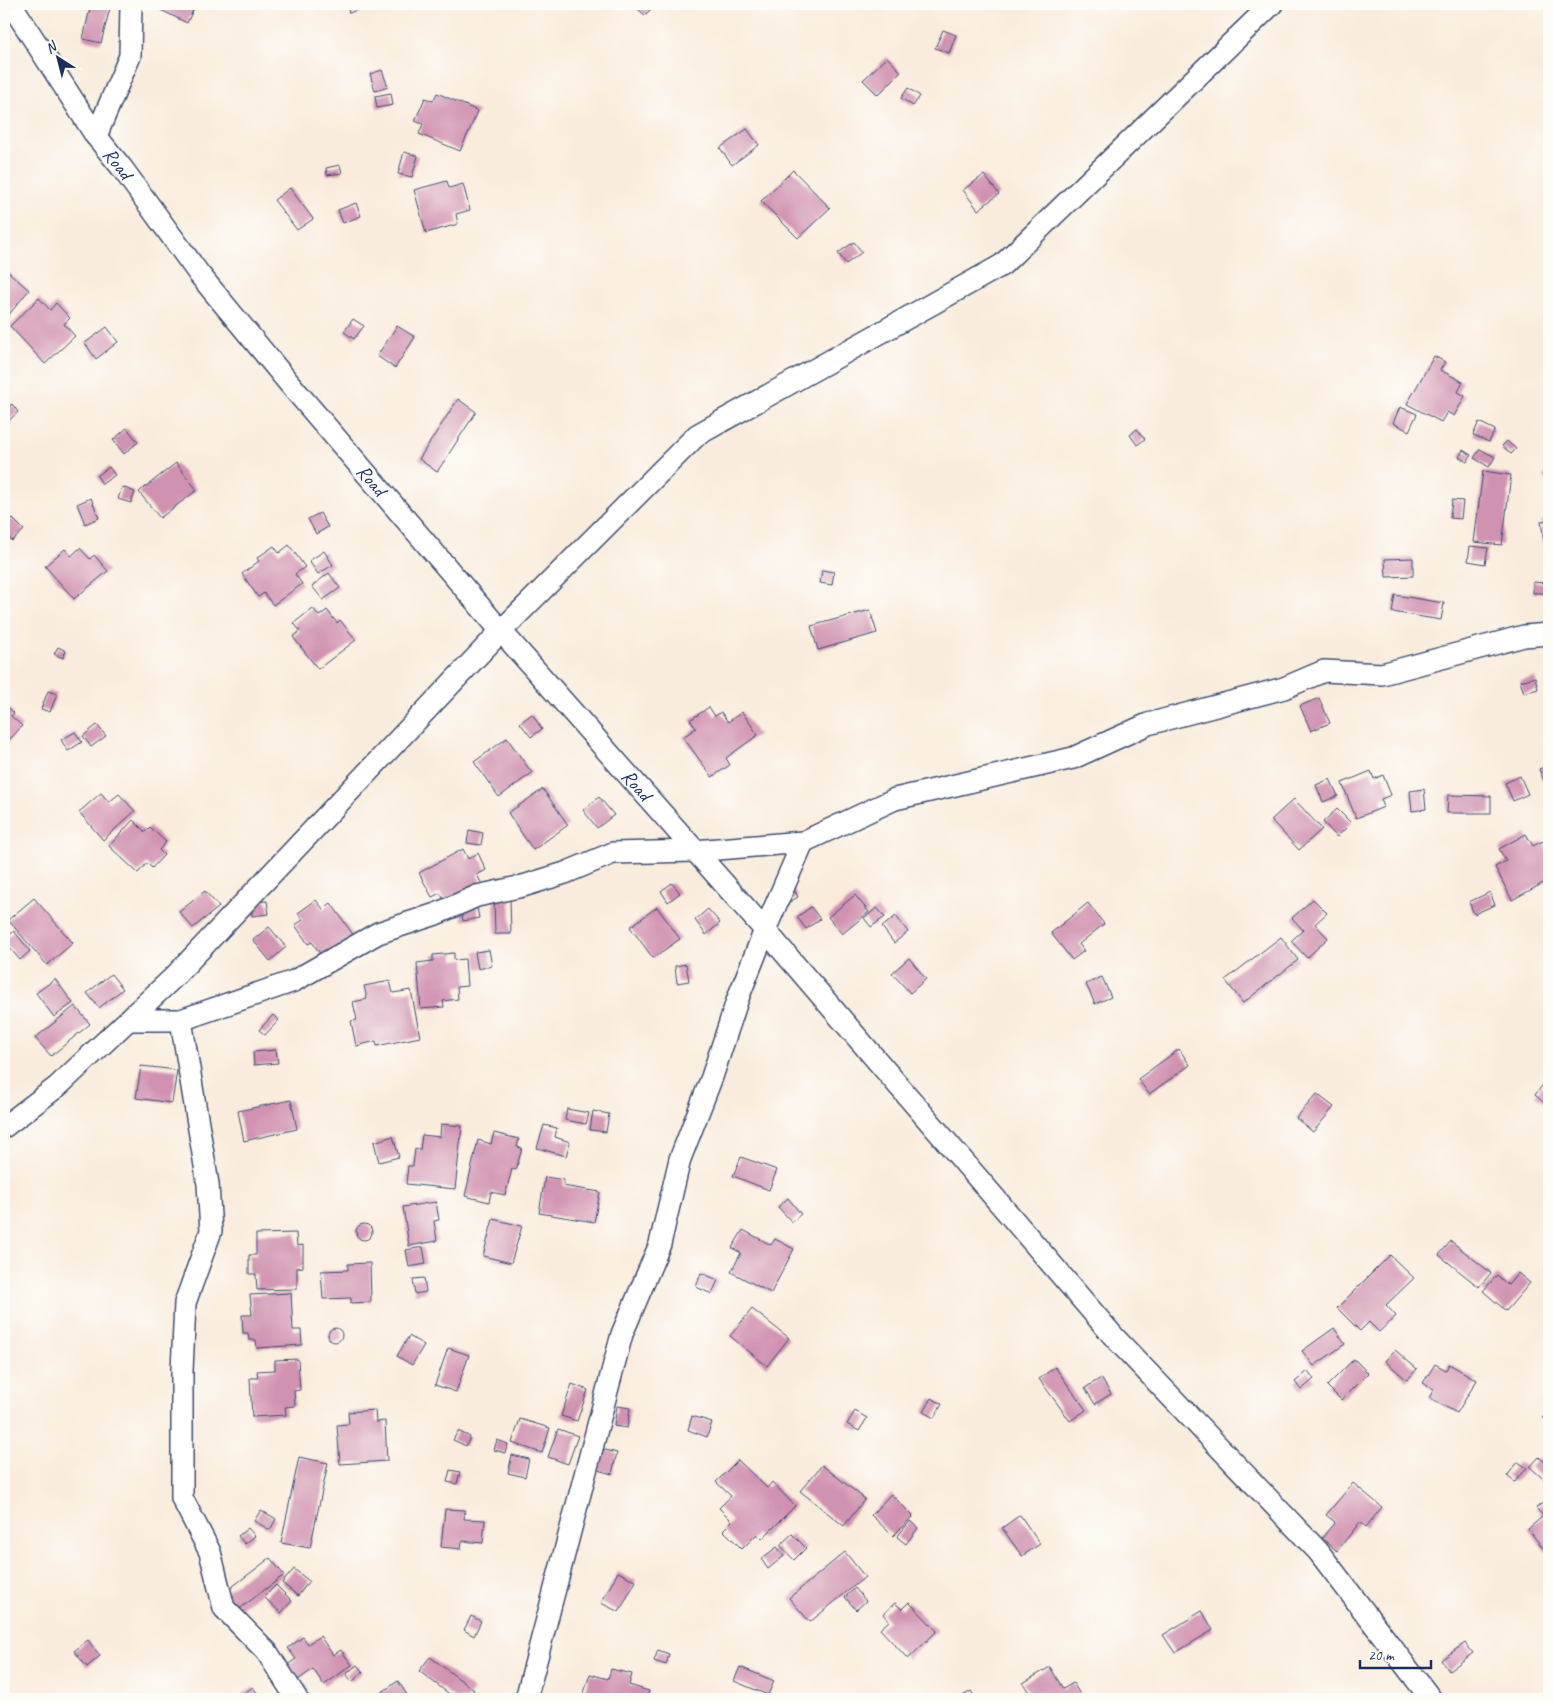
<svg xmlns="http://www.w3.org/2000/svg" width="1553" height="1703" font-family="Caveat,sans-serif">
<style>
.building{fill:#d092b1}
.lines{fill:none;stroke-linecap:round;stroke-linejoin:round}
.minor-casing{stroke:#3c4b71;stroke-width:24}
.minor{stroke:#fff;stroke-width:21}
.labels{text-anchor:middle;stroke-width:4;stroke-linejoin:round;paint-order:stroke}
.street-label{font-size:20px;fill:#1b2f5e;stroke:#fdfcf7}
</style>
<rect width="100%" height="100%" fill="#fdfcf7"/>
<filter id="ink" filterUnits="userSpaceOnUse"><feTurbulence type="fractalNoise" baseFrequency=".02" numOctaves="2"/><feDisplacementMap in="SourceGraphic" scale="10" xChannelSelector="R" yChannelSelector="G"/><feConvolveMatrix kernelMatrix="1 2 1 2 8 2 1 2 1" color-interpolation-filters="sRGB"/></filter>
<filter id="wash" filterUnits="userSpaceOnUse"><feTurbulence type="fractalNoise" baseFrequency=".0096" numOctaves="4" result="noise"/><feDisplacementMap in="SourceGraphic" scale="20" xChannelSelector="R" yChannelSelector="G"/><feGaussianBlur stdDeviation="1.12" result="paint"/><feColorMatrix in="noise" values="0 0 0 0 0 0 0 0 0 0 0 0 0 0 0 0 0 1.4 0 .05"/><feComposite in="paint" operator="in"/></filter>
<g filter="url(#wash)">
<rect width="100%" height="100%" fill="#f9ecdc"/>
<g id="blocks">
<path class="building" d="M91 4 110 8 101 43 83 39Z
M149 4H196L187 23Z
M346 4H373L349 13Z
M632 4H656L645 15Z
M943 30 956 35 949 53 935 48Z
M887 57 901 72 878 95 863 80Z
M382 70 388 87 375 91 370 74Z
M908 88 920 96 913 106 901 98Z
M391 93 393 105 377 108 375 96Z
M437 93 478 111 460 151 419 134 423 124 415 121 425 98 433 101Z
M747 129 759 145 732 165 720 148Z
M404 152 418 156 412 177 398 174Z
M340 165 342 173 327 175 326 168Z
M793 170 830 208 798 238 761 201Z
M984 175 999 194 978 210 963 190Z
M447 181 449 188 463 184 470 210 456 214 458 224 426 233 414 190Z
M290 188 313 219 297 230 274 200Z
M356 203 361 216 343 223 338 210Z
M854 242 862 252 846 264 838 253Z
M4 268 29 290 7 317 4 314Z
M39 298 50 310 56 303 70 318 64 324 75 336 45 364 10 326Z
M353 319 364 326 354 339 344 332Z
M397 326 415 337 395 368 377 356Z
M107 327 118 342 96 359 85 343Z
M1434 356 1445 362 1440 370 1463 382 1458 392 1465 396 1454 416 1447 412 1441 422 1407 404Z
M458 399 476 412 437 472 419 459Z
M12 404 18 412 4 425V411Z
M1400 407 1417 414 1409 431 1393 423Z
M1479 422 1495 430 1489 442 1473 435Z
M127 428 138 442 124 454 113 440Z
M1137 429 1145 439 1137 445 1130 435Z
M1507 441 1516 449 1511 454 1502 446Z
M1480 449 1495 457 1489 467 1474 458Z
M1463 450 1471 455 1467 462 1459 457Z
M176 463 197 490 160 518 139 492Z
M1548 465H1549V480L1543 478Z
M109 467 115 475 102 484 97 476Z
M1483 471 1511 475 1502 545 1474 542Z
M122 487 135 492 131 503 118 499Z
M91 498 99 518 85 524 77 504Z
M1452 500 1463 501 1461 519 1450 518Z
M320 513 328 527 316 534 308 519Z
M12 518 24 530 12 541 4 531V526Z
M1549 520V556H1546L1541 521Z
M289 545 305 567 295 574 302 584 273 605 264 593 258 597 242 574 259 561 257 558 274 546 279 553Z
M1470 546 1488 548 1485 564 1468 561Z
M80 548 90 559 94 555 108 571 74 599 45 566 65 549 71 556Z
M324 551 333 565 318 574 309 561Z
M1413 558V576L1386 577 1385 559Z
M822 570 834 572 832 585 820 583Z
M329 573 340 588 323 600 312 586Z
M1533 582 1546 583 1545 593H1533Z
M1395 595 1444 603 1441 620 1392 612Z
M313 608 319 616 327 610 337 623 340 620 356 640 318 669 293 637 300 631 294 623Z
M870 610 877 633 818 650 811 626Z
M58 647 66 651 63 658 54 654Z
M1535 677 1538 689 1524 693 1520 681Z
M48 691 57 694 50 712 41 709Z
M1319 698 1330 723 1311 731 1300 706Z
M4 704 14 713 11 716 22 726 4 746Z
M709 707 715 716 721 712 728 722 742 712 758 735 726 758 730 765 712 777 683 737 696 728 690 720Z
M532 714 542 729 531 737 520 723Z
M97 725 106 736 91 747 83 736Z
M75 732 82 742 68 751 61 740Z
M507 738 532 773 499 797 474 762Z
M1549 765V794L1539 769Z
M1371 771 1374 779 1383 775 1391 795 1381 799 1384 807 1356 818 1342 783Z
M1520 776 1528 794 1513 801 1505 783Z
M1330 779 1338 796 1323 802 1316 785Z
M543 789 568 825 533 850 508 813Z
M1424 789 1426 809 1412 811 1410 791Z
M101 793 109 802 119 794 135 811 103 840 79 812Z
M1448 795 1491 796V813H1447Z
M599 797 614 815 597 828 583 810Z
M1294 799 1322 829 1299 850 1271 820Z
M1337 809 1351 823 1337 837 1323 822Z
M133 820 145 832 150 827 166 842 159 850 164 855 152 868 147 863 138 873 109 846Z
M469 830 483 833 481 845 467 843Z
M1526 834 1533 846 1543 841 1549 853V867L1546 869 1549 875V880L1512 900 1495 867 1506 861 1499 849Z
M463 849 468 859 478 853 486 870 477 875 483 886 448 906 440 893 432 897 419 873Z
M672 883 680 893 668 902 661 891Z
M793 888 798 897 786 904Z
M205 891 219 907 193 928 179 912Z
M1490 892 1495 905 1474 914 1469 902Z
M855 895 869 912 842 934 828 917Z
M34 898 73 943 47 965 8 920Z
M494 898H510L511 934H495Z
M1313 899 1327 913 1315 924 1328 938 1307 958 1291 941 1303 930 1292 918Z
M316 900 323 909 331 903 354 936 323 958 312 942 308 944 295 925 303 920 298 913Z
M267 901 269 914 252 916 251 902Z
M476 902 479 918 463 921 460 906Z
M1088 903 1104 924 1079 944 1084 951 1072 960 1051 933Z
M657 907 680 939 653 958 630 927Z
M811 907 820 919 806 929 797 917Z
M877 908 885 917 871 927 864 918Z
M708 909 720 923 706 935 695 920Z
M896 916 908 932 894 943 882 927Z
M269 927 286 947 270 961 253 940Z
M14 931 30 951 20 960 4 941Z
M1281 937 1298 960 1243 1003 1225 980Z
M489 950 492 966 478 969 475 952Z
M454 953V960L465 959 467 986 457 987 458 999 443 1001 444 1007 421 1009 417 963 433 961V955Z
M909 958 926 979 910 993 892 973Z
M686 964 689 981 677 983 675 966Z
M111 974 123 989 99 1008 87 993Z
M1102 977 1111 997 1095 1004 1086 984Z
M55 979 73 1003 54 1017 36 993Z
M390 981 393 993 411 990 420 1037 377 1046 376 1041 356 1046 351 1021 357 1020 353 1002 367 999 364 986Z
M75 1006 90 1024 51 1056 35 1038Z
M273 1015 279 1020 265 1035 259 1030Z
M1179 1049 1190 1065 1149 1094 1138 1079Z
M276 1050 278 1063 254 1065 253 1052Z
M141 1066 177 1070 172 1103 136 1098Z
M4 1074 8 1085 4 1087Z
M1545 1082 1549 1085V1107L1535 1095Z
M1317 1094 1334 1107 1313 1132 1296 1118Z
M291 1100 297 1129 244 1141 238 1111Z
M567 1109 589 1113 586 1124 565 1120Z
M593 1111 609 1114 606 1132 590 1130Z
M441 1124 462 1126 455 1189 406 1184 408 1166H413L415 1149 420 1150 422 1135 440 1137Z
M544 1125 557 1128 555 1137 570 1142 566 1156 537 1148Z
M494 1133 519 1139 517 1147 522 1148 516 1170 512 1169 505 1195 491 1192 489 1202 465 1196 478 1140 491 1144Z
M393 1136 399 1157 379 1162 374 1142Z
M741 1157 777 1170 769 1190 733 1176Z
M545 1177 564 1180 563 1186 600 1192 594 1222 539 1213Z
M788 1198 801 1214 792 1222 778 1207Z
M436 1202 439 1220 434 1221 437 1241 409 1246 403 1207Z
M493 1219 522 1226 511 1263 483 1256Z
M356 1232a8 8 0 1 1 16 0a8 8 0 1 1-16 0Z
M743 1230 771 1245 775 1239 794 1249 771 1293 731 1272 741 1253 732 1248Z
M296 1233 297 1246 303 1245V1267L297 1268V1289L257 1290 256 1274H249V1255H256V1234Z
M1451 1241 1491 1273 1479 1287 1439 1255Z
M423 1247 426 1264 409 1267 406 1250Z
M1390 1255 1414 1278 1386 1305 1396 1316 1379 1332 1369 1322 1360 1331 1337 1308Z
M370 1263 371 1302 351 1303V1298L323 1299 321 1271 348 1270V1264Z
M701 1273 718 1280 712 1294 696 1287Z
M1518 1273 1530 1283 1506 1311 1483 1291 1497 1275 1508 1285Z
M424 1278 426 1292 415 1294 413 1279Z
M291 1293 293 1330H301L302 1345 257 1348 256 1340H249L248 1333H243L242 1315H252L250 1295Z
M752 1309 789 1338 767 1366 730 1336Z
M328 1335a7 7 0 1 1 14 0a7 7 0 1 1-14 0Z
M1334 1328 1345 1344 1314 1366 1302 1351Z
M409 1336 424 1345 412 1365 397 1356Z
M448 1348 469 1355 456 1392 435 1385Z
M1395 1350 1417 1369 1407 1380 1385 1361Z
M298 1359 300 1390 294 1391 295 1406 285 1407 286 1415 252 1417 250 1378H258L257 1371 275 1370V1360Z
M1354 1359 1368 1373 1341 1400 1327 1386Z
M1435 1364 1446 1370 1449 1364 1477 1380 1457 1413 1429 1398 1434 1389 1423 1383Z
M1055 1367 1086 1410 1070 1421 1039 1379Z
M1308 1371 1314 1379 1301 1390 1295 1382Z
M1101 1378 1111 1394 1095 1404 1085 1388Z
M572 1384 588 1390 577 1421 561 1416Z
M931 1398 942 1404 934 1418 923 1412Z
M617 1406 630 1408 627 1428 614 1426Z
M375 1410 376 1422 385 1421 387 1461 340 1464 337 1425 349 1424 348 1412Z
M855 1411 867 1418 859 1431 847 1424Z
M1549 1413V1425L1543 1417Z
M692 1416 712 1422 707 1437 688 1430Z
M520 1419 550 1428 542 1453 512 1443Z
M558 1429 578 1436 568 1464 548 1457Z
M458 1431 470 1437 466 1446 453 1440Z
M497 1440 508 1444 505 1453 494 1450Z
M602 1449 617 1453 612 1474 598 1470Z
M512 1455 529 1459 525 1477 508 1473Z
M299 1457 328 1463 310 1548 281 1543Z
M1539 1457 1549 1466V1484L1530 1467Z
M738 1460 767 1488 772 1482 795 1506 762 1539 757 1534 742 1549 723 1530 732 1521 719 1508 731 1496 716 1482Z
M1518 1462 1527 1468 1515 1482 1507 1476Z
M822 1465 865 1499 844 1526 800 1491Z
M450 1470 460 1472 457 1484 447 1482Z
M1353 1483 1382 1507 1366 1527 1360 1522 1337 1551 1322 1538 1335 1522 1326 1515Z
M891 1494 913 1516 893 1536 871 1515Z
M1549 1498V1549L1546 1552 1528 1529 1543 1516 1536 1508Z
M445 1509 465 1510 464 1519 485 1520 483 1543 462 1541 461 1549 441 1547Z
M261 1510 276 1519 270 1530 254 1521Z
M1020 1515 1040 1544 1022 1556 1002 1528Z
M910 1521 918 1528 906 1544 897 1537Z
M248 1528 255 1536 245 1544 238 1536Z
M792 1534 806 1548 794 1560 780 1545Z
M777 1547 784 1556 768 1569 761 1559Z
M845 1552 865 1577 810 1622 789 1598Z
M270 1558 284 1575 238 1610 224 1593Z
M294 1569 309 1581 298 1596 282 1583Z
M618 1572 636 1581 619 1612 601 1603Z
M276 1585 292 1601 281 1613 264 1597Z
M855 1588 866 1601 856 1610 845 1597Z
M909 1602 937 1631 908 1659 880 1629 889 1621 883 1614 895 1603 902 1609Z
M1202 1611 1213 1630 1175 1653 1163 1635Z
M471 1616 481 1621 474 1636 464 1630Z
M320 1636 333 1655 341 1650 352 1665 324 1685 313 1669 298 1680 287 1665 296 1659 288 1648 303 1637 308 1644Z
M88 1640 100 1656 87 1667 74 1651Z
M1465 1643 1473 1653 1449 1671 1441 1660Z
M658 1650 669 1654 666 1665 654 1661Z
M430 1657 474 1690 467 1699H456L419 1671Z
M357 1665 363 1672 352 1682 346 1674Z
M740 1667 774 1681 768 1695 734 1681Z
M1050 1667 1063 1689 1073 1683 1083 1699H1033L1023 1683Z
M611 1669 632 1674 629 1685 649 1691 646 1699H582L590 1674 608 1679Z
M398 1681 409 1698 407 1699H372Z
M253 1687 261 1699H235Z
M971 1691 976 1699H958Z"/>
</g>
</g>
<g filter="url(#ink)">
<use href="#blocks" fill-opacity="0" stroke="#3c4b71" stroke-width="1"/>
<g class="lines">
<g class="minor-casing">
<g id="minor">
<path id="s1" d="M11 4 96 136 122 168 199 274 289 383 501 631 765 930 1115 1338 1318 1551 1431 1699"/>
<path d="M96 136 130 56 131 4"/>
<path d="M129 1020H181L208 1184 211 1231 185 1303 182 1371V1498L210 1552 224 1608 267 1652 297 1699"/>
<path d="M181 1020 294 981 378 933 436 914 477 896 523 886 565 873 613 853 694 851 803 842 895 799 1073 758 1148 724 1284 688 1324 671 1382 674 1524 636 1549 634"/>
<path d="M4 1127 58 1086 175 976 501 631 697 435 1002 265 1272 4"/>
<path d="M526 1699 622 1334 660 1244 680 1159 712 1077 738 998 765 930 803 842"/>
</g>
</g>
<use href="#minor" class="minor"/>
</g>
</g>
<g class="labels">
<g class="street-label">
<text dy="7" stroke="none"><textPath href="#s1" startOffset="192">Road</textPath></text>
<text dy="7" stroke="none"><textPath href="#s1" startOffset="598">Road</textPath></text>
<text dy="7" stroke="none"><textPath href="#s1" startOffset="1002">Road</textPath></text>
</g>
</g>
<rect width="1553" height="1703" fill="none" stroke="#fdfcf7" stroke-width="20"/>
<g transform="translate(58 58) rotate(324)" stroke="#fdfcf7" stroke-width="4" paint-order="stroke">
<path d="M0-4L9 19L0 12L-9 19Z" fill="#1b2f5e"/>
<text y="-8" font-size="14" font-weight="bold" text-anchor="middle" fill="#1b2f5e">N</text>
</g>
<path d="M1360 1660v8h71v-8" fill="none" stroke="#1b2f5e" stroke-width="2.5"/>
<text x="1368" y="1660" font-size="15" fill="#1b2f5e" stroke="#fdfcf7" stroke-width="4" paint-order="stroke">20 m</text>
</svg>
